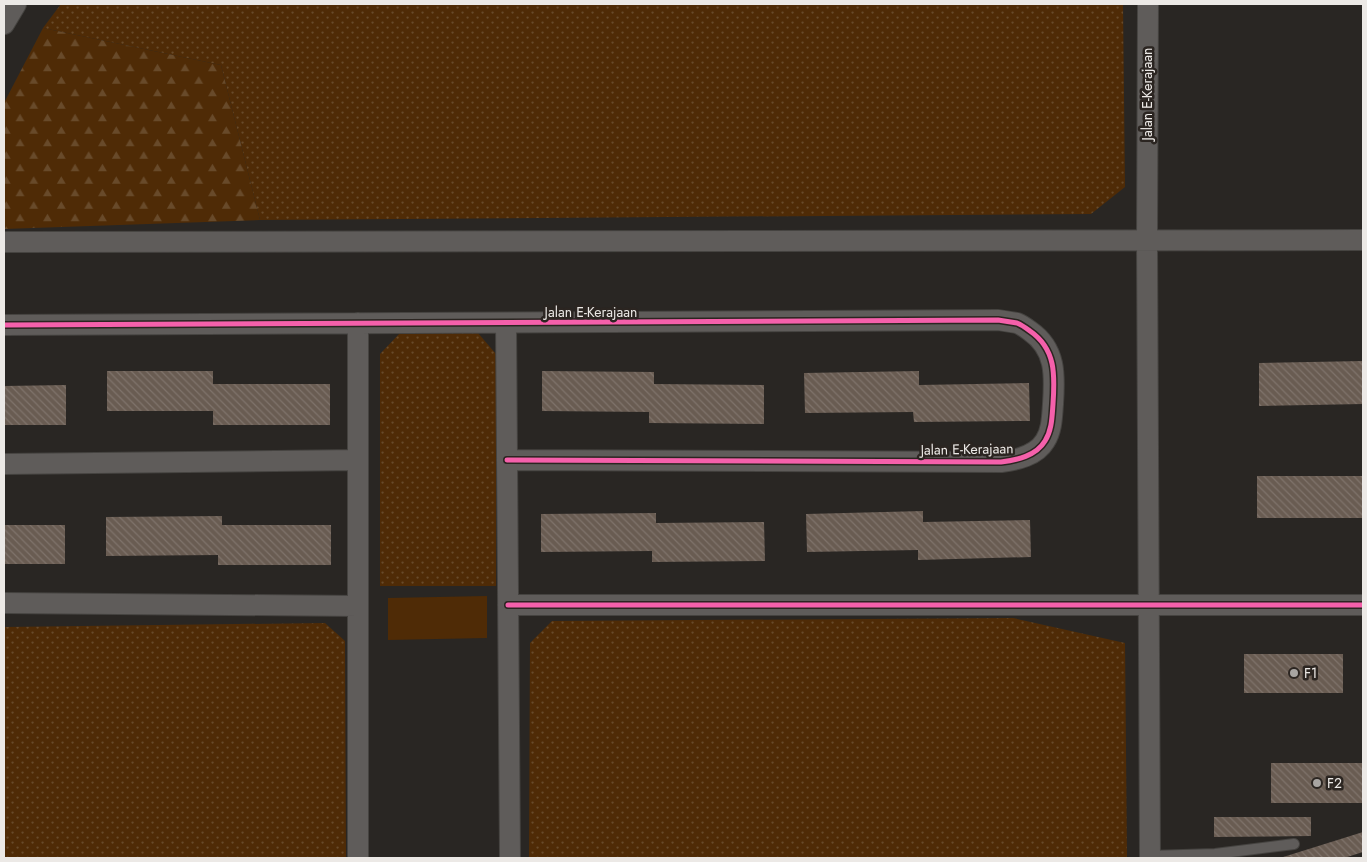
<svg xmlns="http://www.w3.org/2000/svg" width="1367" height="862" font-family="Jost,sans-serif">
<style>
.grass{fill:url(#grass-dots)}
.forest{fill:url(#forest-firs)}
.pitch{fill:#4f2b06}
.building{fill:url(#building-back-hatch)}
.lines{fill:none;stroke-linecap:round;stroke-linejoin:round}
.lane-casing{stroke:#454340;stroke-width:12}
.street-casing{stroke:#454340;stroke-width:22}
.lane{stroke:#5f5c5a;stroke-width:10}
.street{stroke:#5f5c5a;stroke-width:20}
.cycleway-casing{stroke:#2b2521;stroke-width:8}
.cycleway{stroke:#f560ab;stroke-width:5}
.poi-dot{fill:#a8a5a2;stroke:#2b2521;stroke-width:2}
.labels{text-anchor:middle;stroke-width:5;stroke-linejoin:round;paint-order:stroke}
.street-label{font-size:14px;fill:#ece9e6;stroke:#2b2521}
.poi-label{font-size:14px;fill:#ece9e6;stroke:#2b2521;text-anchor:start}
</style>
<defs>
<pattern id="grass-dots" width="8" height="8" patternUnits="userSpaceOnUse" patternTransform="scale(1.25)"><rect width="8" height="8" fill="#4f2b06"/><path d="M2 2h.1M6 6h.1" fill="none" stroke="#684a2a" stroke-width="1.8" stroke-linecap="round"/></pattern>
<pattern id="forest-firs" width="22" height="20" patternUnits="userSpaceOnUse" patternTransform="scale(1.25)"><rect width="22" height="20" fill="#4f2b06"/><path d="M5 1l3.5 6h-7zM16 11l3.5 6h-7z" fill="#684a2a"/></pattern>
<pattern id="building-back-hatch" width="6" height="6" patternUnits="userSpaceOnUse" patternTransform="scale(1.25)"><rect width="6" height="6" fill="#695c52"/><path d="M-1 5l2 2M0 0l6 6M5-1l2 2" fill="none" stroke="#7f736b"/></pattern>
</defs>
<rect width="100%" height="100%" fill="#292623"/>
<path class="grass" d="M61 4H1123L1125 187 1091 214 260 220 221 65 43 28Z
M400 333H478L496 354V586H380V354Z
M1013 618 1125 643 1127 858H529L530 643 552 621Z
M325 623 345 641 346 858H4V627Z"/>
<path class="forest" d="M43 28 221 65 260 220 4 229V103Z"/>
<path class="pitch" d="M487 596V638L388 640V598Z"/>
<path class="building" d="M1363 361V404L1259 406V363Z
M107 371H213V384H330V425H213V411H107Z
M542 371 654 372V384L764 385V424L649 423V412L542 411Z
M919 371V385L1029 383 1030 421 914 422 913 412 805 413 804 373Z
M66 385V425H4V386Z
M1257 476H1363V518H1257Z
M923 511V522L1030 520 1031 557 918 560V550L807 552 806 514Z
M656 513V523L764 522 765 561 652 562V551L541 552V514Z
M222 516V525H331V565H218V555L106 556V517Z
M4 525H65V564H4Z
M1244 654H1343V693H1244Z
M1271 763H1363V803H1271Z
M1214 817H1311V836L1214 837Z
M1363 832V852L1344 858H1280Z"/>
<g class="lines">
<g class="lane-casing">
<path id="lane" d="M1150 856 1215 854 1294 844"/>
</g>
<g class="street-casing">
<path id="street" d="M1148 4 1147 241 1150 858
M4 24 16 4
M4 242 1363 240
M506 323 510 858
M4 325 998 320C1004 321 1011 322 1017 323 1022 325 1026 328 1030 331 1056 349 1055 375 1053 404 1052 417 1052 430 1045 441 1036 456 1017 460 1001 462L507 460
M4 464 358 460
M4 603 358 606
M508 605H1363
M358 858V323"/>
</g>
<use href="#lane" class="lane"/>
<use href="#street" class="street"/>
<g class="cycleway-casing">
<path id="cycleway" d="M4 325 998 320C1004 321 1011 322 1017 323 1022 325 1026 328 1030 331 1056 349 1055 375 1053 404 1052 417 1052 430 1045 441 1036 456 1017 460 1001 462L507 460
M508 605H1363"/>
</g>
<use href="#cycleway" class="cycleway"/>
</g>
<g class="poi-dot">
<circle cx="1294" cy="673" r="5"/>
<circle cx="1317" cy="783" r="5"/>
</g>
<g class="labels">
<g class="street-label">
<text transform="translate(1147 94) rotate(-90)" y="5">Jalan E-Kerajaan</text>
<text x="591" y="317">Jalan E-Kerajaan</text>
<text transform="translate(967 449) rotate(-1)" y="5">Jalan E-Kerajaan</text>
</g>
<g class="poi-label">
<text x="1304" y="678">F1</text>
<text x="1327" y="788">F2</text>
</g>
</g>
<rect width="1367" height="862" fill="none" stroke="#ece9e6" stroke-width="10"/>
</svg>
